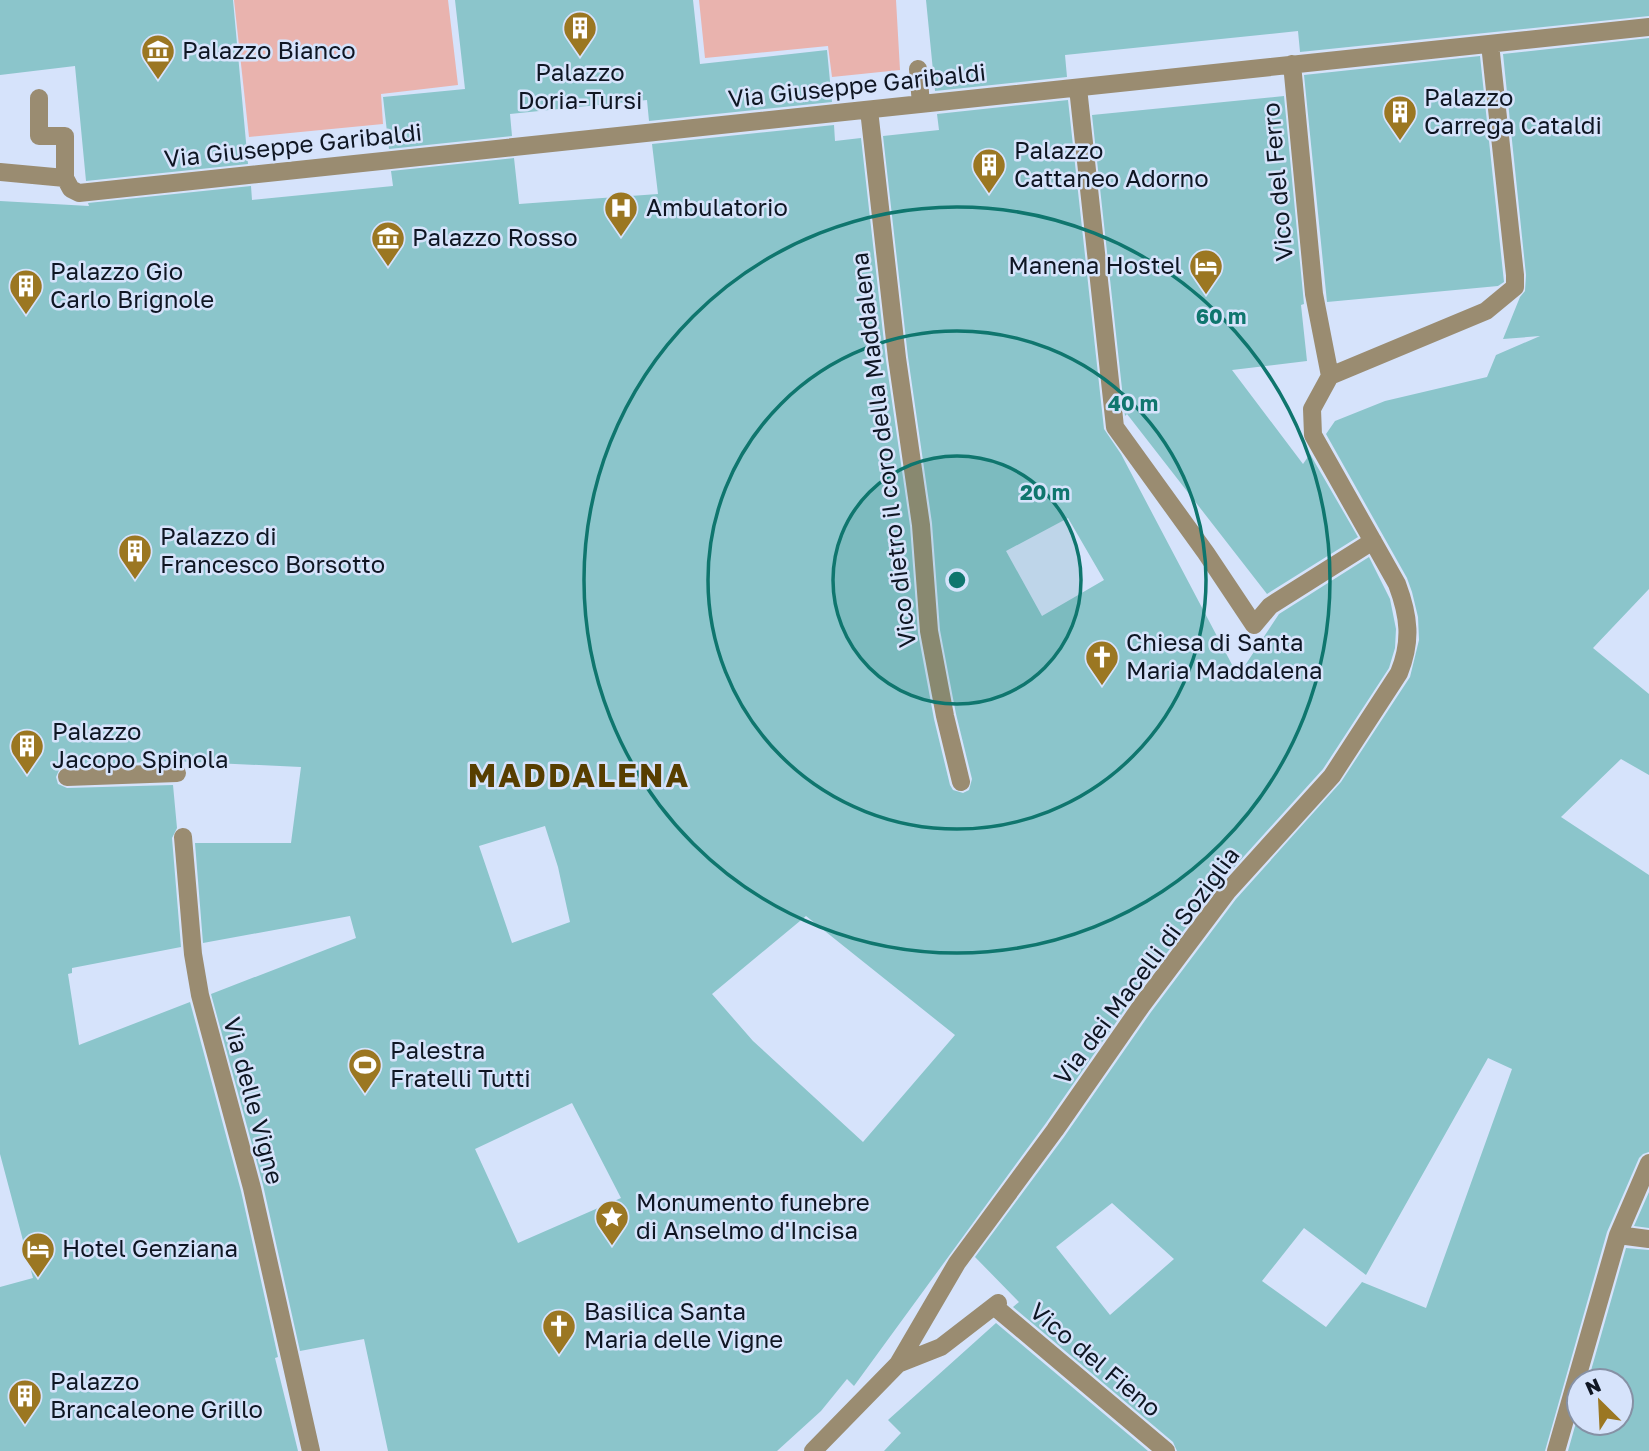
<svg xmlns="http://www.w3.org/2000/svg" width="1649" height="1451" font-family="'Golos Text',sans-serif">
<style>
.green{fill:#e9b3ae}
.building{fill:#8bc5cb;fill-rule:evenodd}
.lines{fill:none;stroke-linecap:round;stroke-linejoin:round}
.street{stroke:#9a8c71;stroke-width:18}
.ring{fill:none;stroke:#0f766e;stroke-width:3.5}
.labels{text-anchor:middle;stroke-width:5;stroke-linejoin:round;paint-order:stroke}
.poi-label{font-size:24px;fill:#0f1623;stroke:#d6e3fb;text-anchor:start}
.street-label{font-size:24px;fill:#0f1623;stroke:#d6e3fb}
.district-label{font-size:32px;font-weight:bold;letter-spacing:2px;fill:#573e00;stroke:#d6e3fb}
.centre{fill:#0f766e;stroke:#d6e3fb;stroke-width:3.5}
.ring-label{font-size:21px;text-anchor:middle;font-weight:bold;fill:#0f766e;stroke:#d6e3fb;stroke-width:5;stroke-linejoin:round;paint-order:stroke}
</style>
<rect width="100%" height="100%" fill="#d6e3fb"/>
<path class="green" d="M234 0H448L458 85 381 94 383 124 249 137Z
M699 0H896L900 70 832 77 828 46 705 58Z"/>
<path class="building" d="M0 0H233L248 164 86 181 75 66 0 75Z
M455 0H693L700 64 827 50 832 102 649 121 647 100 510 114 512 136 389 149 383 97 465 89Z
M926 0H1649V16L1300 52 1298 31 1065 55 1067 77 935 91Z
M1649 38V589L1593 648 1649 694V775L1621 759 1561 817 1649 875V1152L1643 1154 1639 1158 1607 1232 1545 1451H1177L1173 1442 1013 1307 1019 1302 975 1257 1064 1137 1151 1012 1236 899 1341 782 1410 677 1419 640 1418 617 1412 592 1407 578 1326 434 1335 421 1385 401 1487 377 1496 355 1540 336 1503 339 1520 297 1525 291 1526 275 1503 54ZM1488 1058 1512 1069 1426 1308 1362 1282 1326 1327 1262 1281 1304 1228 1366 1275ZM1112 1203 1174 1259 1110 1315 1056 1247Z
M1480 56 1504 282 1498 286 1327 302 1304 75Z
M1284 96 1304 304 1301 305 1307 361 1232 370 1303 464 1310 454 1358 537 1267 594 1127 414 1125 416 1092 115Z
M1068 100 1104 429 1121 454 1238 676 1279 614 1369 557 1390 599 1396 629 1395 648 1389 668 1323 769 1218 885 1133 998 1046 1123 854 1386 847 1379 821 1411 777 1451H388L364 1339 300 1351 263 1185 211 994 356 938 350 916 203 943 195 843H291L301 767 171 761 67 766 60 768 56 777 58 784 67 788 173 785 177 828 172 838 181 947 72 968V973L68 974 79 1045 190 1002 241 1191 278 1357 275 1358 298 1451H0V1287L33 1278 0 1154V201L89 206 88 203 251 186 252 200 393 186 391 171 514 158 519 204 658 194 652 144 834 125 835 141 861 138 886 360 910 526 918 633 934 719 950 785 953 790 963 793 969 790 972 779 956 714 940 630 932 523 908 357 883 136 939 130 937 114ZM1068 518 1104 580 1042 616 1006 551ZM545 826 558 867 570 922 512 943 479 846ZM806 916 955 1035 863 1142 753 1041 712 994ZM572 1103 621 1198 518 1243 475 1149Z
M1649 1192V1228L1634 1226Z
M1626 1248 1649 1250V1451H1568L1579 1412V1423H1621V1381H1588Z
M996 1323 1148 1451H884L901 1433 888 1420Z"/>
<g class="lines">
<path class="street" d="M1292 64 1314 294 1330 376
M918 69 921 104
M1078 88 1115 427 1206 553 1254 625 1270 606 1373 541
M39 98V136H65V178
M869 110 897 358 921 525 929 631 945 716 961 782
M0 172 65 178 71 189 79 193 1649 27
M67 777 177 773
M183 837 193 954 200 995 252 1188 311 1451
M1618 1235 1649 1239
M994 1306 1166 1451
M898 1364 957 1263 1055 1130 1142 1005 1227 892 1332 776 1399 673C1412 641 1409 616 1397 584L1313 435 1312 409 1330 376 1486 311 1515 287V275L1490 44
M813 1451 898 1364 941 1347 998 1303
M1556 1451 1618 1235 1649 1163"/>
</g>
<circle cx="957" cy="580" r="124" fill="#0f766e" fill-opacity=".12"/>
<g class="ring">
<circle cx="957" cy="580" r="124"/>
<circle cx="957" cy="580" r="249"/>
<circle cx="957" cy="580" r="373"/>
</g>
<defs>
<g id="building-pin" transform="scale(1.75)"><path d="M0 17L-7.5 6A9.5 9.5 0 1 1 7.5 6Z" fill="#9b7722" stroke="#d6e3fb"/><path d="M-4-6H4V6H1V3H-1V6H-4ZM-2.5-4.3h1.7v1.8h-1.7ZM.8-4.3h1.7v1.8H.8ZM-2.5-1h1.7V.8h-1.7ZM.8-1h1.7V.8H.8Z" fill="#fff"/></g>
<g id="museum-pin" transform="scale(1.75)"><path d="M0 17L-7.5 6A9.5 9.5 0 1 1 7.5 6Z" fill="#9b7722" stroke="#d6e3fb"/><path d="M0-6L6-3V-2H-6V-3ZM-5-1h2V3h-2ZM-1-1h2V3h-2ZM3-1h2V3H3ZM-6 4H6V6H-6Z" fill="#fff"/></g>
<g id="hospital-pin" transform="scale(1.75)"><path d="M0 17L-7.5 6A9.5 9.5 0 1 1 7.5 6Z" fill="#9b7722" stroke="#d6e3fb"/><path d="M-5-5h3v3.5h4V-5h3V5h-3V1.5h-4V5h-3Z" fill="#fff"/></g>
<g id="hotel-pin" transform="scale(1.75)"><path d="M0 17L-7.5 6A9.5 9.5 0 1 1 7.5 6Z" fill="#9b7722" stroke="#d6e3fb"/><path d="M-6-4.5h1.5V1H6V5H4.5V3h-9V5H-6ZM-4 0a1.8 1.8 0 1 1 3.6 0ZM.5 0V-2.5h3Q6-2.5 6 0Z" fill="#fff"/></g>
<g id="church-pin" transform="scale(1.75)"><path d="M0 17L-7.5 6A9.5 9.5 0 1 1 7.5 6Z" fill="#9b7722" stroke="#d6e3fb"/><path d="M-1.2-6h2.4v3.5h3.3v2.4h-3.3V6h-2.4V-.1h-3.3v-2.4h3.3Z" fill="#fff"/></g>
<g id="stadium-pin" transform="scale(1.75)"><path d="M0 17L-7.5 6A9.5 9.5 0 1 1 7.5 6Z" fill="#9b7722" stroke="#d6e3fb"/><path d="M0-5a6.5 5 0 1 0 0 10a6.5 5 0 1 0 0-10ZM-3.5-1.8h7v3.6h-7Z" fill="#fff"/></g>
<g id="sight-pin" transform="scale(1.75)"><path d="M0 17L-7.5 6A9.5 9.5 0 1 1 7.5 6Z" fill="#9b7722" stroke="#d6e3fb"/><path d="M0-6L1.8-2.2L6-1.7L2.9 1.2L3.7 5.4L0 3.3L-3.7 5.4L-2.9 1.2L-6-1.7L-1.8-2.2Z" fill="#fff"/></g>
</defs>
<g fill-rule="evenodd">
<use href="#building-pin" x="580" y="28"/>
<use href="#museum-pin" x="158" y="51"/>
<use href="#building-pin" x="1400" y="112"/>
<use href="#building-pin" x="989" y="165"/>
<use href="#hospital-pin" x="621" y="208"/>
<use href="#museum-pin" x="388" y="238"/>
<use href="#hotel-pin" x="1206" y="266"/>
<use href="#building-pin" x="26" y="286"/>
<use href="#building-pin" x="135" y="551"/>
<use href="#church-pin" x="1102" y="657"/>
<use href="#building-pin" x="27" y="746"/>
<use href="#stadium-pin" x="365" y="1065"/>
<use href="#sight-pin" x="612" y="1217"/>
<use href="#hotel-pin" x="38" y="1249"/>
<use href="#church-pin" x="559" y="1326"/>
<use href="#building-pin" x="25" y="1396"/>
</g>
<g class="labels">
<g class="poi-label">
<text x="182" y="59">Palazzo Bianco</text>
<text x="580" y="81" text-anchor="middle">Palazzo<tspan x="580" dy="28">Doria-Tursi</tspan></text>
<text x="1424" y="106">Palazzo<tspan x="1424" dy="28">Carrega Cataldi</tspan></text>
<text x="1014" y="159">Palazzo<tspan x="1014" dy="28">Cattaneo Adorno</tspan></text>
<text x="646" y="216">Ambulatorio</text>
<text x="412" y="246">Palazzo Rosso</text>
<text x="1182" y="274" text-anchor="end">Manena Hostel</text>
<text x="50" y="280">Palazzo Gio<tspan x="50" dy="28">Carlo Brignole</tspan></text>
<text x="160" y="545">Palazzo di<tspan x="160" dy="28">Francesco Borsotto</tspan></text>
<text x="1126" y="651">Chiesa di Santa<tspan x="1126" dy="28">Maria Maddalena</tspan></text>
<text x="52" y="740">Palazzo<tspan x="52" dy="28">Jacopo Spinola</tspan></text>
<text x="390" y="1059">Palestra<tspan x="390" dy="28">Fratelli Tutti</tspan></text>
<text x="636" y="1211">Monumento funebre<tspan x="636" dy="28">di Anselmo d'Incisa</tspan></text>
<text x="62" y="1257">Hotel Genziana</text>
<text x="584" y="1320">Basilica Santa<tspan x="584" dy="28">Maria delle Vigne</tspan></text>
<text x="50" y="1390">Palazzo<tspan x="50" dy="28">Brancaleone Grillo</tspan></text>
</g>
<g class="street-label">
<text transform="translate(857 86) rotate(-6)" y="8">Via Giuseppe Garibaldi</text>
<text transform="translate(293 146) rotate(-6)" y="8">Via Giuseppe Garibaldi</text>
<text transform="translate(1278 182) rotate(-95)" y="8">Vico del Ferro</text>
<text transform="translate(884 450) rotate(-97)" y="8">Vico dietro il coro della Maddalena</text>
<text transform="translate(1147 966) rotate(-53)" y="8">Via dei Macelli di Soziglia</text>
<text transform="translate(253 1101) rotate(75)" y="8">Via delle Vigne</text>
<text transform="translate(1095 1360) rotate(40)" y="8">Vico del Fieno</text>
</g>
<g class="district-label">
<text x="579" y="787">MADDALENA</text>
</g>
</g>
<circle cx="957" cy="580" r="10" class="centre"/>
<g class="ring-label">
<text x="1221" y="324">60 m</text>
<text x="1133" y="411">40 m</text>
<text x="1045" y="500">20 m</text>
</g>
<g transform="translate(1600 1402) rotate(336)"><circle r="33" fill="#d6e3fb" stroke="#8691a5" stroke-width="2"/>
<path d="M0-5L12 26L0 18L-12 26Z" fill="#9b7722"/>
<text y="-10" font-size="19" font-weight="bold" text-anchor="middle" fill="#0f1623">N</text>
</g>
</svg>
